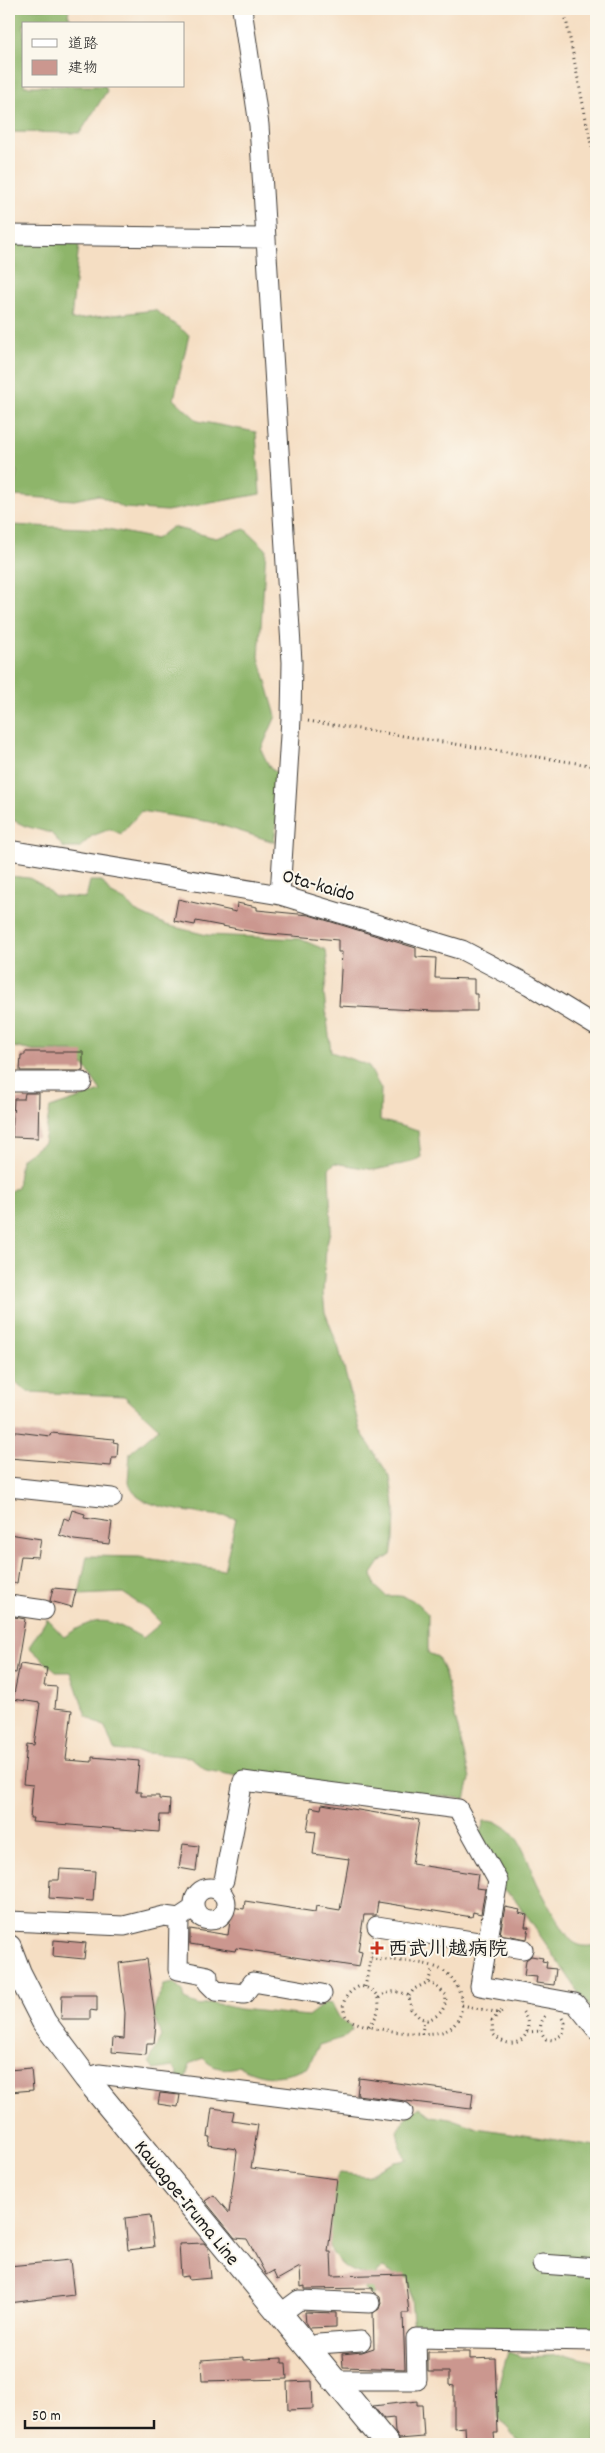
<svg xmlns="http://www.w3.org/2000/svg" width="605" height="2453" font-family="Dekko,'Klee One',sans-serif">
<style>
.forest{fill:#8eb56b;stroke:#556844}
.building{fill:#cb978f}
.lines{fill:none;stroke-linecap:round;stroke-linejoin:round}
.minor-casing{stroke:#3d3935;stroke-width:21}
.major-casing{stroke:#3d3935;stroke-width:26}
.path{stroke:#3d3935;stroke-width:3;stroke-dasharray:1 4;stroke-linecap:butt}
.minor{stroke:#fff;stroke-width:19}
.major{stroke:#fff;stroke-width:24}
.poi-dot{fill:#c8321e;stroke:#fbf7ec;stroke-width:2}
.labels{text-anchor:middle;stroke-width:4;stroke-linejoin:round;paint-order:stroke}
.street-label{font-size:20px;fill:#1c1c1c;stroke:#fbf7ec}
.poi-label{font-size:20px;font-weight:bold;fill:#1c1c1c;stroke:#fbf7ec;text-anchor:start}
</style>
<rect width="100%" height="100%" fill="#fbf7ec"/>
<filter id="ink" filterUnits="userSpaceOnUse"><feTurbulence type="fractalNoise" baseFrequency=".02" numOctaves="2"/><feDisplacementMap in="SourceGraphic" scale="10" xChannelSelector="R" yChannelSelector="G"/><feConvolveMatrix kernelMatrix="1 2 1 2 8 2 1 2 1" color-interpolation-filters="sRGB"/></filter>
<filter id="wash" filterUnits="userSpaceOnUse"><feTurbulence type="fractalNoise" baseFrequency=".0096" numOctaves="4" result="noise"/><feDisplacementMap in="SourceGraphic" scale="20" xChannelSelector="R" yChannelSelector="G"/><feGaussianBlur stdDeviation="1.12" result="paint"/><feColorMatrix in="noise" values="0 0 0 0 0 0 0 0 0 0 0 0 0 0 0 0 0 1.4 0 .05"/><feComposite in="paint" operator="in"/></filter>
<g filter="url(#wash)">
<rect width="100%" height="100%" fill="#f5dec3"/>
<path class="forest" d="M9 9H69L68 15 75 24H24V86H105L107 91 80 133 9 132Z
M9 233 80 234 71 320 155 310 189 335 174 399 198 421 256 432 260 494 167 511 124 508 98 495 74 500 13 496 17 471 9 468Z
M9 525 108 529 156 539 172 527 216 538 245 529 266 549 259 657 276 716 261 750 270 768 283 777 274 842 211 822 141 811 121 834 110 829 92 836 79 848H64L51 833 25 826 9 818Z
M9 876 29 878 42 885 54 896 86 898 90 881H102L110 893 127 902 135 911 166 925 207 935 300 939 326 950 328 970 324 994 331 1052 368 1065 381 1089 380 1120 418 1131 421 1157 412 1162 375 1170 335 1163 329 1169 331 1227 326 1248 323 1293 325 1312 339 1349 360 1430 390 1477 395 1510 394 1539 391 1555 380 1562 372 1574 375 1586 386 1596C409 1595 412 1598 428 1614V1653L438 1657 444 1671 470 1779 465 1799 432 1795 396 1796 304 1782 295 1777 284 1782 258 1780 206 1770 191 1757 114 1750 105 1727 86 1716 71 1672H56L29 1647 47 1619 64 1637C100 1613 108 1619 143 1638L161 1623 147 1609 123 1593 79 1595 87 1556 139 1557 224 1570 236 1518C213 1514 155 1511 137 1496 134 1492 131 1487 128 1483L130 1453 159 1428 124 1396 28 1392 9 1377V1192L17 1187 21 1159 44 1143 50 1108 101 1091 74 1051H33L9 1046Z
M484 1821C520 1820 526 1861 539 1887 546 1900 562 1930 571 1940 578 1947 588 1947 596 1945V2017L515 1899 485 1877 477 1864 475 1849Z
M174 1983 183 1991 185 2000 200 2006 213 2003 239 2009 308 2016 325 2003 332 2004 340 2019 350 2025 352 2030 343 2038 319 2045 308 2067C284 2079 262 2079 239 2066 225 2071 213 2069 203 2058L190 2064 185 2080H178L176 2070 173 2067 154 2070 149 2063 161 2037C158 2025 152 2015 156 2003 158 1996 162 1992 164 1985Z
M420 2107 432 2116 455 2120 477 2128 596 2146V2259L580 2267 596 2278V2335L414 2331 409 2278 398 2277 383 2268 376 2272 380 2286 372 2296 365 2290 363 2274C328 2270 318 2224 325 2195 327 2188 336 2179 340 2173L367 2176 395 2162 408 2160 400 2146 397 2131 406 2117Z
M508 2352 523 2357 568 2355 596 2362V2444H521L499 2418 497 2390Z"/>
<g id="blocks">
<path class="building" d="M178 899 236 912 237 903 257 907V910L309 915 416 948V957L436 958 435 978 474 979V994H477V1011H434L339 1006 342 952H338V940L259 933 196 921 195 925 174 921Z
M25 1052H83V1071H20L21 1055H25Z
M25 1093H39L38 1138 12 1137 14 1099H24Z
M9 1431 50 1436 51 1433 114 1439 113 1442 118 1443 117 1458H112L111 1466 9 1458Z
M72 1510 85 1514 84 1518 112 1522 109 1544 74 1540 59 1535 64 1518 69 1520Z
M9 1534 41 1539 38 1557 21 1556 17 1583 9 1582Z
M53 1588 76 1590 72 1607 50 1601Z
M9 1616 25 1619 16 1673 9 1672Z
M20 1664 47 1668 44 1686 57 1687 55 1708 72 1710 66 1760 92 1762V1757L139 1761 136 1792H141V1796H159V1799L170 1800 169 1815H160L159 1832 32 1822 33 1818H30L33 1785 23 1784 27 1744 34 1745 40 1703 13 1699Z
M322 1804 419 1820 412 1864 478 1874 476 1888 485 1889 481 1914 473 1912 472 1917 378 1902 376 1915H364L358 1951 362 1952 359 1967 236 1948 235 1951 190 1944V1929L228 1935 232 1907 244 1909 245 1901 315 1912 316 1906 340 1910 349 1859 313 1854 316 1832 307 1831 311 1807 321 1809Z
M183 1844 199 1846 196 1871 179 1868Z
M60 1869 95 1871 93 1901 49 1898 50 1880H59Z
M505 1907 520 1910 519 1913 527 1915 525 1927H529L527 1939 500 1934Z
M54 1940 86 1943 84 1959 53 1956Z
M531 1956 543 1958 542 1961 547 1962 546 1968 556 1969 554 1985 536 1983 537 1977 524 1976 526 1960Z
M147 1959 156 2024 154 2043H147L146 2055 112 2052 113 2038 124 2039 125 2013 119 1963Z
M62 1995H97V2011L90 2010V2019H61Z
M31 2068 33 2090 9 2092V2070Z
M359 2078 473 2093 471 2109 357 2095Z
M160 2093 180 2095 178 2107 158 2104Z
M212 2108 234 2111 232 2121 258 2125 251 2168 337 2179 328 2252H331L332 2276 405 2274 409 2313H403L405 2369 343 2367 342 2354 362 2352 374 2348 373 2313 379 2309 381 2303 380 2297 373 2292V2288L305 2289V2286L301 2287 300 2267 277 2280 273 2271 266 2275 247 2239 235 2238 205 2201 214 2195 229 2213 237 2152 236 2149 209 2145 210 2137H208Z
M150 2215 154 2247 128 2250 125 2218Z
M204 2243 208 2248 211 2278 189 2280 188 2276 181 2277 179 2244Z
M70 2260 74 2295 9 2303V2266Z
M305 2312 336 2313V2327L309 2328 306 2324Z
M428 2352H470V2359L495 2358 498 2433H494L495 2444H466L465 2427 454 2428V2386L449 2385V2372H428Z
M244 2357V2360L282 2358V2363H286L287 2379 202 2381 201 2360Z
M312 2381 313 2409 288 2410 287 2382Z
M417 2401V2405H422L424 2437 399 2439 395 2432 394 2418 384 2419 373 2406Z"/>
</g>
</g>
<g filter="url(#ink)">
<use href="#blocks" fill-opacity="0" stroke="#3d3935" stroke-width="1"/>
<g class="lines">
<g class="minor-casing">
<path id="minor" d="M242 9 259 125 292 662 291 719 280 895
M9 235 265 238
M9 850 280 895 462 950 529 985 596 1026
M9 1082H82
M9 1487 112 1498
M9 1605 44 1610
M194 1904a16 16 0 1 1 32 0a16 16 0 1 1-32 0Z
M218 1890 224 1880 243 1781 458 1809 498 1881 480 1986 575 2003 596 2029
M179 1918 178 1970 208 1976V1983L216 1991 244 1994 253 1982 322 1994
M9 1921 124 1926 164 1916 179 1918 194 1908
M377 1926 523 1949
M86 2078 99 2074 403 2112
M542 2264 596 2268
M280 2314 299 2300 370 2303
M310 2350 318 2344 361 2341
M334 2380H417L416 2338 596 2341"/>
</g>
<g class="major-casing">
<path id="major" d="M9 1947 19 1973 44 2022 86 2078 387 2444"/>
</g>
<path class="path" d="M564 9 596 169
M308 721 596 766
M428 1982 433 1968
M365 1987 374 1941
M379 1998C389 1990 398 1990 409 1996L411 2009 420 2018 427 2020C440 2016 446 2009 446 1995L436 1986 428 1982 414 1989 409 1996
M462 2005 499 2013 505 2009
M499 2013 492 2021 493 2034C515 2057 539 2032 522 2011
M545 2016C539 2024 539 2031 546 2039L553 2040 563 2034 565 2023 562 2018
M369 2026C383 2011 384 1990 360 1986 347 1992 338 2003 347 2018 361 2029 431 2039 447 2030 471 2017 463 1982 442 1970 423 1960 393 1961 371 1959
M527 2032 541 2031
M422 2034 424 2019"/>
<use href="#minor" class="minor"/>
<use href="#major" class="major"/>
</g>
</g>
<path class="poi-dot" d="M374.5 1940.5h5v5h5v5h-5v5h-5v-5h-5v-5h5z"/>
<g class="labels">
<g class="street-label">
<text transform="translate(319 884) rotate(16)" y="7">Ota-kaido</text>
<text transform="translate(188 2202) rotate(51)" y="7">Kawagoe-Iruma Line</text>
</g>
<g class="poi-label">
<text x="388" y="1955">西武川越病院</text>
</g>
</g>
<rect width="605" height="2453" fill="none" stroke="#fbf7ec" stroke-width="30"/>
<rect x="22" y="22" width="162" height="65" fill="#fbf7ec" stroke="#a29f99"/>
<rect x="32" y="39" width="25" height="8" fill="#ffffff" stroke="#a29f99"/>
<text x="68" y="48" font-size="15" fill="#1c1c1c">道路</text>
<rect x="32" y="60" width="25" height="15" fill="#cb978f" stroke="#a29f99"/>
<text x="68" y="72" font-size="15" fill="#1c1c1c">建物</text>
<path d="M25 2420v8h129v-8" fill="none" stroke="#1c1c1c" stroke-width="2.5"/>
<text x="32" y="2420" font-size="15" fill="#1c1c1c" stroke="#fbf7ec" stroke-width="4" paint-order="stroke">50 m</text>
</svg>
